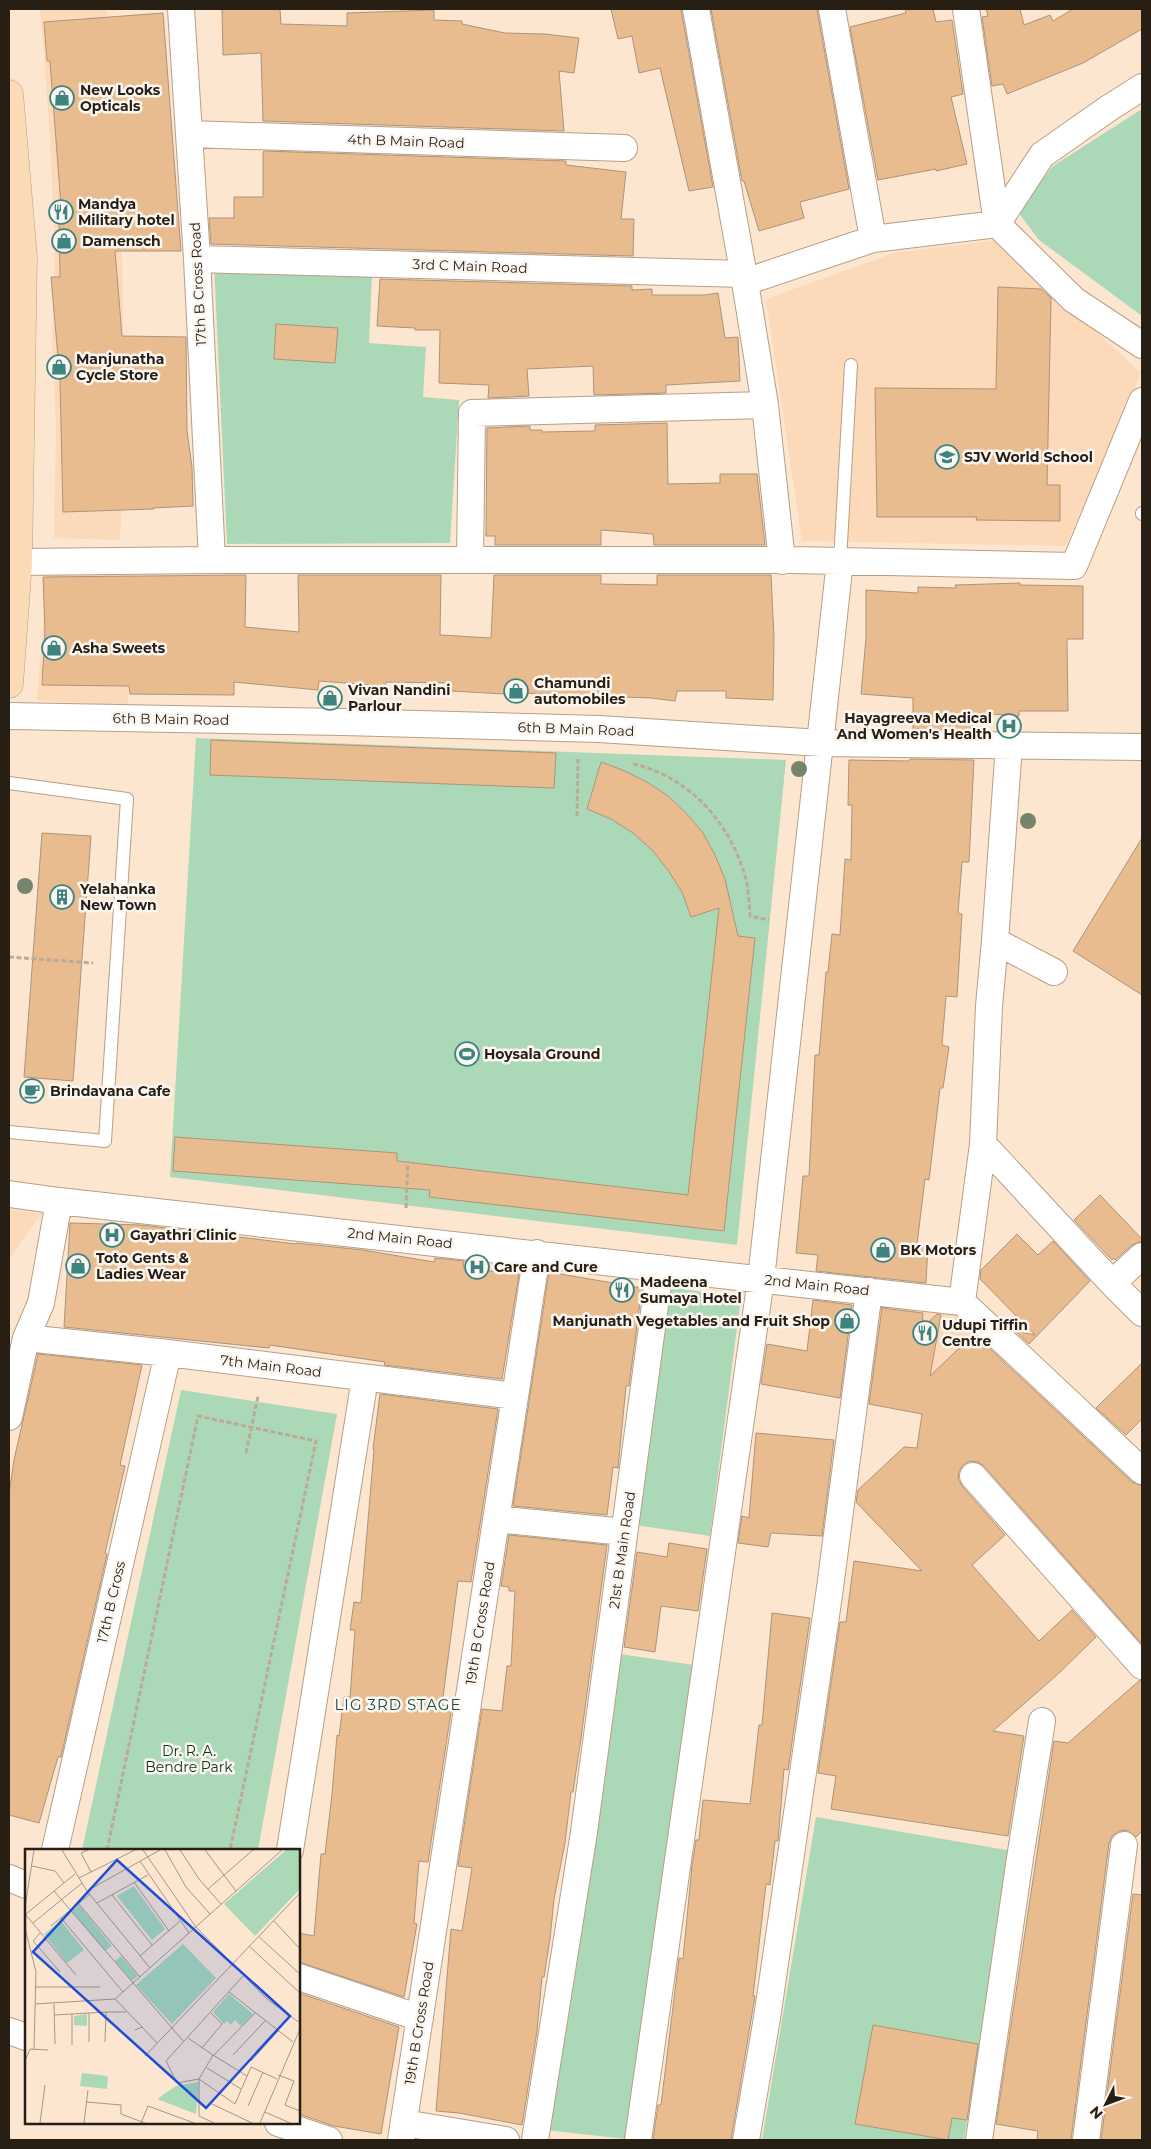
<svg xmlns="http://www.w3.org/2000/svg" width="1151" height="2149" font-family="Montserrat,sans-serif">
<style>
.built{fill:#fbd9b9}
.green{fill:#abd9b7}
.building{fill:#e9bc8f;stroke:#ad937b}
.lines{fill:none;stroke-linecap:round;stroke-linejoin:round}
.lane-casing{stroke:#b89f86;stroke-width:14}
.street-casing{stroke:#b89f86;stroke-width:28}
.secondary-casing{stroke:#b89f86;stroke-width:29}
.path{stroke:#bcaa97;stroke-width:3;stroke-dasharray:5 2.5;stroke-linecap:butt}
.lane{stroke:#fff;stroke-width:12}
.street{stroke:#fff;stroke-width:26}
.secondary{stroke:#fadbb6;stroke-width:28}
.tree{fill:#77846c}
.labels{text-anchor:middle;stroke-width:5;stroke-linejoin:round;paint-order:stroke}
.poi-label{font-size:14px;font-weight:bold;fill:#271e14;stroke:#fcf6f1;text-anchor:start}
.street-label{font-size:14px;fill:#271e14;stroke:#fcf6f1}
.park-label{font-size:14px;fill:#0a341b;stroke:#fcf6f1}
.neighbourhood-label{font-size:15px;letter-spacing:1px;fill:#104e4a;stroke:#fcf6f1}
.inset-road{fill:none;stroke:#a79685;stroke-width:1}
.view{fill:#1d4ed8;fill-opacity:0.15;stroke:#1d4ed8;stroke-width:2.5}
.inset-edge{fill:none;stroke:#271e14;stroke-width:2.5}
</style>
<rect width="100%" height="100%" fill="#fce6d0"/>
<path class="built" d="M40 9H107L116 112 122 245 124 443 120 540 54 538 56 425 52 343 55 247 49 120Z
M996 240 1141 373 1066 546 802 541 766 299 894 253Z
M133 565 128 706 37 700 48 566Z
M9 1210 42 1213 9 1259Z
M876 1296 962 1306 1013 1355 954 1410 938 1394 868 1380Z"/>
<path class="green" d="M1142 109V316L1039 240 1018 212 1053 166Z
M214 264 372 275 369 343 426 347 423 397 459 400 450 543 227 544Z
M196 738 786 760 737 1245 170 1177Z
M667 1287 741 1297 710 1536 635 1525Z
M181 1390 337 1414 258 1850H82Z
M620 1654 694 1665 626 2139 546 2130Z
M816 1817 1012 1851 964 2140H762Z"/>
<path class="building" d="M222 9H280L281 24 347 26V13L434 10V20L462 21V24L505 33 545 34 579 38 574 73 559 71 564 131 263 121 261 53 223 55Z
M611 9H681L713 187 689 191 660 68 639 73 632 36 618 39Z
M711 9H817L849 189 800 202 804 218 759 231 744 181H742Z
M905 9H933L936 22 952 20 963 94 951 97 967 164 936 171V169L878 180 850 27 906 13Z
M986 9H1020L1024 25 1050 15 1053 21 1073 9H1142V29L1083 63 1007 94 1003 84 992 86 982 17 988 16Z
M163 13 181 251H115L122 336 186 337 187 431 192 467 193 506 153 508 154 509 63 512 60 380 51 277H60L59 219H62L50 61H47L44 22Z
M264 151 566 161V165L626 172 621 219H634L633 256 211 244 209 218H234V197H263V152Z
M380 279 632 286V290L652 289V295H705L718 293 725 338 738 337 740 381 666 385V393L594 395 593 366 527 369 529 396 488 398 489 385 439 383 440 330H415V328L377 326Z
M998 287 1041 289 1051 298 1047 485H1060V521L976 520 977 517H877L875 388 996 389Z
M276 324 338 328 335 363 274 359Z
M667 423 668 484 720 483V474H757L765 545H654L653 534 601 530V545H495V536H486L487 428 530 426V430H542V432L595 431V425Z
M246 575 245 627 299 632 298 575H441L440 635 491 638 494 575H601V584L657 585V575H771L774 637 773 700 726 698V691H677L675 701 651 698 522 693V695L451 691V683L386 682 385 686 319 681 318 690 234 682V695L130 694 129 686 42 685 45 632 43 577Z
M1020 583V585L1083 586V639H1067L1068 711H1019V716L979 713 977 715 976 730 913 729V698L861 694 866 638V590L918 593V587L956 588 955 585Z
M211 740 556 753 554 788 210 775Z
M910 759 974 760 969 862H962L958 913 962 914 957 997 946 996 942 1045 949 1047 943 1088H940L929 1180 925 1179 917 1244 928 1245 926 1283 816 1271 818 1255 796 1253 803 1176H809L815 1055H819L826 972H828L832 934 840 935 845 859 851 860 852 805H848L849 760 909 761Z
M601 762 625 771 647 782 668 796 686 813 703 833 715 855 725 879 738 936 755 938 724 1231 429 1197 430 1190 173 1171 175 1137 397 1153V1161L688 1195 719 908 691 917 682 892 668 870 652 850 633 833 611 819 587 809Z
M42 833 91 836 73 1081 24 1077Z
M1142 838V995L1073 951Z
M1100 1195 1142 1239V1241L1132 1245 1115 1260 1114 1258 1112 1260 1074 1220Z
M70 1223 141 1225 296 1244V1243L363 1250 434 1262 435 1258 464 1261 463 1268 519 1274 502 1379 384 1365 385 1362 270 1345 269 1348 64 1327Z
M1017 1234 1038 1255 1053 1241 1090 1281 1029 1344 1015 1331 1035 1335 980 1279 981 1270Z
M549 1272 642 1288 629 1386H626L618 1468 613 1467 607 1515 513 1506Z
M813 1300 852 1305 840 1398 761 1384 767 1344 807 1351Z
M882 1308 923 1313 922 1328 937 1314 941 1315 930 1376 974 1334 1132 1482 1142 1486V1644L984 1466 978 1462 970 1461 963 1465 959 1471 958 1479 962 1486 1005 1535 972 1565 1039 1641 1072 1610 1096 1637 1058 1674 993 1731 1024 1736 1008 1836 831 1809 836 1776 818 1773 840 1622H846L854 1561 922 1571 856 1502 858 1490 904 1447 917 1448 922 1414 869 1404Z
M38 1354 142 1365 120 1465 125 1466 105 1553 107 1554 61 1757H58L39 1823 9 1815V1494L14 1460Z
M1142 1363V1419L1126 1435 1096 1408Z
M380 1394 498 1409 471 1582 458 1581 442 1705 452 1706 428 1862 419 1861 414 1923 417 1924 404 1997 299 1962V1933L314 1936 321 1854H325L332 1794 337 1735 339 1736 344 1697H350L355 1630H350L354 1602 361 1603 374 1450 373 1449Z
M756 1433 834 1440 822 1536 771 1533 768 1547 738 1543 742 1516 749 1518Z
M509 1535 607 1545 581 1738 573 1792H571L565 1843 554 1899 550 1939 544 1977H542L537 2031 522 2125 459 2113 436 2111 451 1929 462 1931 472 1868 458 1866 482 1709 502 1711 507 1666H511L515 1591H509V1587L501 1586Z
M669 1543 707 1549 698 1611 661 1606 655 1652 624 1647 637 1552 667 1557Z
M772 1613 810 1618 788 1770 784 1769 778 1841H775L770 1885 766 1884 753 1996H755L731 2140H653L658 2105H661L679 1958 683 1959 692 1866 696 1840H699L703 1800 750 1804 759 1725H762Z
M1140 1680 1142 1681V1831L1136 1837 1126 1830 1119 1831 1112 1836 1109 1843 1071 2140H1037L1038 2131 996 2124 1054 1741 1068 1743Z
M1133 1894 1142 1895V2140H1101Z
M299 1993 399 2027 381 2134 334 2126 299 2114Z
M873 2025 978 2044 967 2120 952 2118 948 2140 855 2124Z"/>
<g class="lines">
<g class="lane-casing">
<path id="lane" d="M1142 513V514
M840 561 851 365
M9 783 127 799 105 1141 9 1132"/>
</g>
<g class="street-casing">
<path id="street" d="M181 9 197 259 212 560
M696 9 745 282 873 239 997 224
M832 9 873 239
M966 9 997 224 1074 300 1142 345
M189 134 624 148
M997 224 1042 155 1109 108 1142 87
M197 259 743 274
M745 282 765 405 782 561
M470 560 472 413 765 405
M18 562 212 560H793L1074 566 1142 401
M9 716 343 722 599 729 821 743 1142 747
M995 941 1009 745
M983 1144 1112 1283
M9 1194 59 1201 962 1302 1142 1471
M1142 1256 1112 1283 1142 1313
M962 1302 983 1144 989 1006 995 941 1054 972
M26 1338 168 1353 515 1396
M9 1417 26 1338 41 1303 59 1201
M973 1476 1142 1666
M496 1519 624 1532
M55 1850 168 1353
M290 1850 365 1378
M9 1878 26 1885
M299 1977 420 2018
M9 2031 26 2037
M278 2123 329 2140
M404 2123 506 2140
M401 2140 537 1253
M535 2140 584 1832 660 1268
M638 2140 761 1279 840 561
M746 2140 767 2018 829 1595 869 1291
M979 2140 1020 1858 1042 1721
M1086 2140 1124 1845"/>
</g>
<g class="secondary-casing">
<path id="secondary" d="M9 94 23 257 18 562 9 684"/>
</g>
<path class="path" d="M633 764C684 775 724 816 741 864 748 880 749 899 750 916L769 920
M577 816 578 759
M9 957 93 963
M406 1208 408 1161
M246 1453 258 1396
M107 1850 198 1416 316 1441 230 1850"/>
<use href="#lane" class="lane"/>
<use href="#street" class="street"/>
<use href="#secondary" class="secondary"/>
</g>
<g class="tree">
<circle cx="799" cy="769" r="8"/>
<circle cx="1028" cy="821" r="8"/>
<circle cx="25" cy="886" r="8"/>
</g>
<defs>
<g id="shop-ring" transform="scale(1.25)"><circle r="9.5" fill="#fcf6f1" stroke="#3d847f" stroke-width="1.5"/><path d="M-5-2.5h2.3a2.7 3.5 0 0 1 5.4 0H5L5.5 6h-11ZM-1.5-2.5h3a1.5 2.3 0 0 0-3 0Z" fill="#3d847f"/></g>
<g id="restaurant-ring" transform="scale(1.25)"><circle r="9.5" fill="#fcf6f1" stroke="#3d847f" stroke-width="1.5"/><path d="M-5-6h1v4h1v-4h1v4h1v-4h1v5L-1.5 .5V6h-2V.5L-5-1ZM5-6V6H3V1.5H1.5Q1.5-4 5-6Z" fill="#3d847f"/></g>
<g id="school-ring" transform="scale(1.25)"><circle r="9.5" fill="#fcf6f1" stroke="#3d847f" stroke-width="1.5"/><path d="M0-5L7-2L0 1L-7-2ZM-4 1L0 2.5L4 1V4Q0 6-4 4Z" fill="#3d847f"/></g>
<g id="hospital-ring" transform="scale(1.25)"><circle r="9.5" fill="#fcf6f1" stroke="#3d847f" stroke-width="1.5"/><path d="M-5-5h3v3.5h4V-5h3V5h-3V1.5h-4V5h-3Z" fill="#3d847f"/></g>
<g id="building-ring" transform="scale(1.25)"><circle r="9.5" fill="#fcf6f1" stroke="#3d847f" stroke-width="1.5"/><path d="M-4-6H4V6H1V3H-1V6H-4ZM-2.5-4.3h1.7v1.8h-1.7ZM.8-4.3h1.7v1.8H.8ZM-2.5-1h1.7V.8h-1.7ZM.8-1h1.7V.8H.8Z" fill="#3d847f"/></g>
<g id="stadium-ring" transform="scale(1.25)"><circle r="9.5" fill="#fcf6f1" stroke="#3d847f" stroke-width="1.5"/><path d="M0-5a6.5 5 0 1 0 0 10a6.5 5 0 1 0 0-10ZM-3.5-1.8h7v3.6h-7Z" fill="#3d847f"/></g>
<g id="cafe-ring" transform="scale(1.25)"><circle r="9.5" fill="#fcf6f1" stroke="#3d847f" stroke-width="1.5"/><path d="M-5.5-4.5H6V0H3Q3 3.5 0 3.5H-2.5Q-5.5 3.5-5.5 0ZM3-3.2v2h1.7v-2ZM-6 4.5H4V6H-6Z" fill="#3d847f"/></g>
</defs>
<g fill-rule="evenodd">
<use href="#shop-ring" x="62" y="98"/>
<use href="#restaurant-ring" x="61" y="212"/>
<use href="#shop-ring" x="64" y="241"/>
<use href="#shop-ring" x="59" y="367"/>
<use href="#school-ring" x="947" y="457"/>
<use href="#shop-ring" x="54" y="648"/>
<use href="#shop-ring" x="516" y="691"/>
<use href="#shop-ring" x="330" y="698"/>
<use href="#hospital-ring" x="1009" y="726"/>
<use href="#building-ring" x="62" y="897"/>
<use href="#stadium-ring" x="467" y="1054"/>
<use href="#cafe-ring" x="32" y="1091"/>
<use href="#hospital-ring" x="112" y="1235"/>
<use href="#shop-ring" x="883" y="1250"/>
<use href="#shop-ring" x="78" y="1266"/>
<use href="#hospital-ring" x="477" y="1267"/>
<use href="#restaurant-ring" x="622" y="1290"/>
<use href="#shop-ring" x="847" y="1321"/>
<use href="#restaurant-ring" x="925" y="1333"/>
</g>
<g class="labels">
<g class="poi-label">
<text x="80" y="95">New Looks<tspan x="80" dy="16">Opticals</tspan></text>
<text x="78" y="209">Mandya<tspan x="78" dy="16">Military hotel</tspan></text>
<text x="82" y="246">Damensch</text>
<text x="76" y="364">Manjunatha<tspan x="76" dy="16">Cycle Store</tspan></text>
<text x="964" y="462">SJV World School</text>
<text x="72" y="653">Asha Sweets</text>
<text x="534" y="688">Chamundi<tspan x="534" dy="16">automobiles</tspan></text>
<text x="348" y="695">Vivan Nandini<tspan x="348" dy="16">Parlour</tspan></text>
<text x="992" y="723" text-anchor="end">Hayagreeva Medical<tspan x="992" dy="16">And Women's Health</tspan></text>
<text x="80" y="894">Yelahanka<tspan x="80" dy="16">New Town</tspan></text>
<text x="484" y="1059">Hoysala Ground</text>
<text x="50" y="1096">Brindavana Cafe</text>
<text x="130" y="1240">Gayathri Clinic</text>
<text x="900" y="1255">BK Motors</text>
<text x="96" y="1263">Toto Gents &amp;<tspan x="96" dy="16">Ladies Wear</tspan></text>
<text x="494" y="1272">Care and Cure</text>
<text x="640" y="1287">Madeena<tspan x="640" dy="16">Sumaya Hotel</tspan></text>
<text x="830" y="1326" text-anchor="end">Manjunath Vegetables and Fruit Shop</text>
<text x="942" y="1330">Udupi Tiffin<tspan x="942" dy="16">Centre</tspan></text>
</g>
<g class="street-label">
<text transform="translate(406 141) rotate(2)" y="5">4th B Main Road</text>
<text transform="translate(470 266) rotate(2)" y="5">3rd C Main Road</text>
<text transform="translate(198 284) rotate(-93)" y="5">17th B Cross Road</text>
<text transform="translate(171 719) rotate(1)" y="5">6th B Main Road</text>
<text transform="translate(576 729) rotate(2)" y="5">6th B Main Road</text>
<text transform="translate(400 1238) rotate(6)" y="5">2nd Main Road</text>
<text transform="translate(817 1285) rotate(6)" y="5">2nd Main Road</text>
<text transform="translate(271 1366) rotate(7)" y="5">7th Main Road</text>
<text transform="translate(622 1550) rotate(-82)" y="5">21st B Main Road</text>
<text transform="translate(111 1602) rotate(-77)" y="5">17th B Cross</text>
<text transform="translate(480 1623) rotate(-81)" y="5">19th B Cross Road</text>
<text transform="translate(419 2023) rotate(-81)" y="5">19th B Cross Road</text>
</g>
<g class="park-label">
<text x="189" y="1756">Dr. R. A.<tspan x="189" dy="16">Bendre Park</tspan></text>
</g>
<g class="neighbourhood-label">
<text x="398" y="1710">LIG 3RD STAGE</text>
</g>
</g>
<g transform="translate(25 1849)">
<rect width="275" height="275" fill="#fce6d0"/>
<path d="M261 1H275V40L230 87 199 55ZM109 37 140 80 127 91 92 47ZM54 56 87 97 80 102 47 62ZM36 72 59 101 42 114 19 85ZM158 95 191 129 147 175 111 136ZM96 107 113 127 107 132 90 112ZM204 145 228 165 216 177 210 171 206 176 202 172 199 175 188 163ZM62 165V177L49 176V167ZM57 224 83 227 82 240 55 237ZM174 233 171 265 132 250 151 237Z" fill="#abd9b7"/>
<path class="inset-road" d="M37 1 62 42 125 119M63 1 56 4 66 23M118 1 171 78 242 150 275 174M140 1 161 38 185 65M155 1 174 30 196 55M180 1 211 42M115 12 164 84M7 17 30 22 39 34M54 29 110 1M109 33 144 82M183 40 228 1M29 42 159 193M62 42 135 1M87 46 127 96M53 54 115 128M72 54 123 26M0 58 9 1M0 65 51 126M1 65 50 25M36 69 98 143M249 72 275 100M8 74 57 34M26 77 65 45M0 79 11 123 9 200M16 83 8 92 35 123M233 87 275 125M224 97 275 144M115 107 155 72M218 127 141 212 152 234 174 230 210 255 226 218 252 230M11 138H75M204 143 268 193M90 150 117 178 110 181M10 155 90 150 257 1M29 155 30 195M81 163H101M64 164V193M30 166 81 163 80 193M117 178 132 194M163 189 188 206M47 196V165M177 199 197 175 186 164M189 206 230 164M208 206 240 172M120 207 275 44M0 212 5 200 23 201M226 212 253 182M182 219 216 240M253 226 269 232 260 256 275 262M174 230 188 206 222 227M174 230V267L189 274M62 253 96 256V265L120 274M187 255 227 274M223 257 238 223M240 263 265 274M15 274 20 236M59 274 63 241M116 274 123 257 169 274M235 274 275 180"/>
<path class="view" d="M92 11 265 167 181 259 8 103Z"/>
<rect width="275" height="275" class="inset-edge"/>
</g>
<rect width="1151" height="2149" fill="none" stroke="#271e14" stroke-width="20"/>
<g transform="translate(1106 2104) rotate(228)" stroke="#fcf6f1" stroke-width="4" paint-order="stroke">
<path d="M0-4L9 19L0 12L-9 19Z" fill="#271e14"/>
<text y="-8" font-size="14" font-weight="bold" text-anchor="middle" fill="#271e14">N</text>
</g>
</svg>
